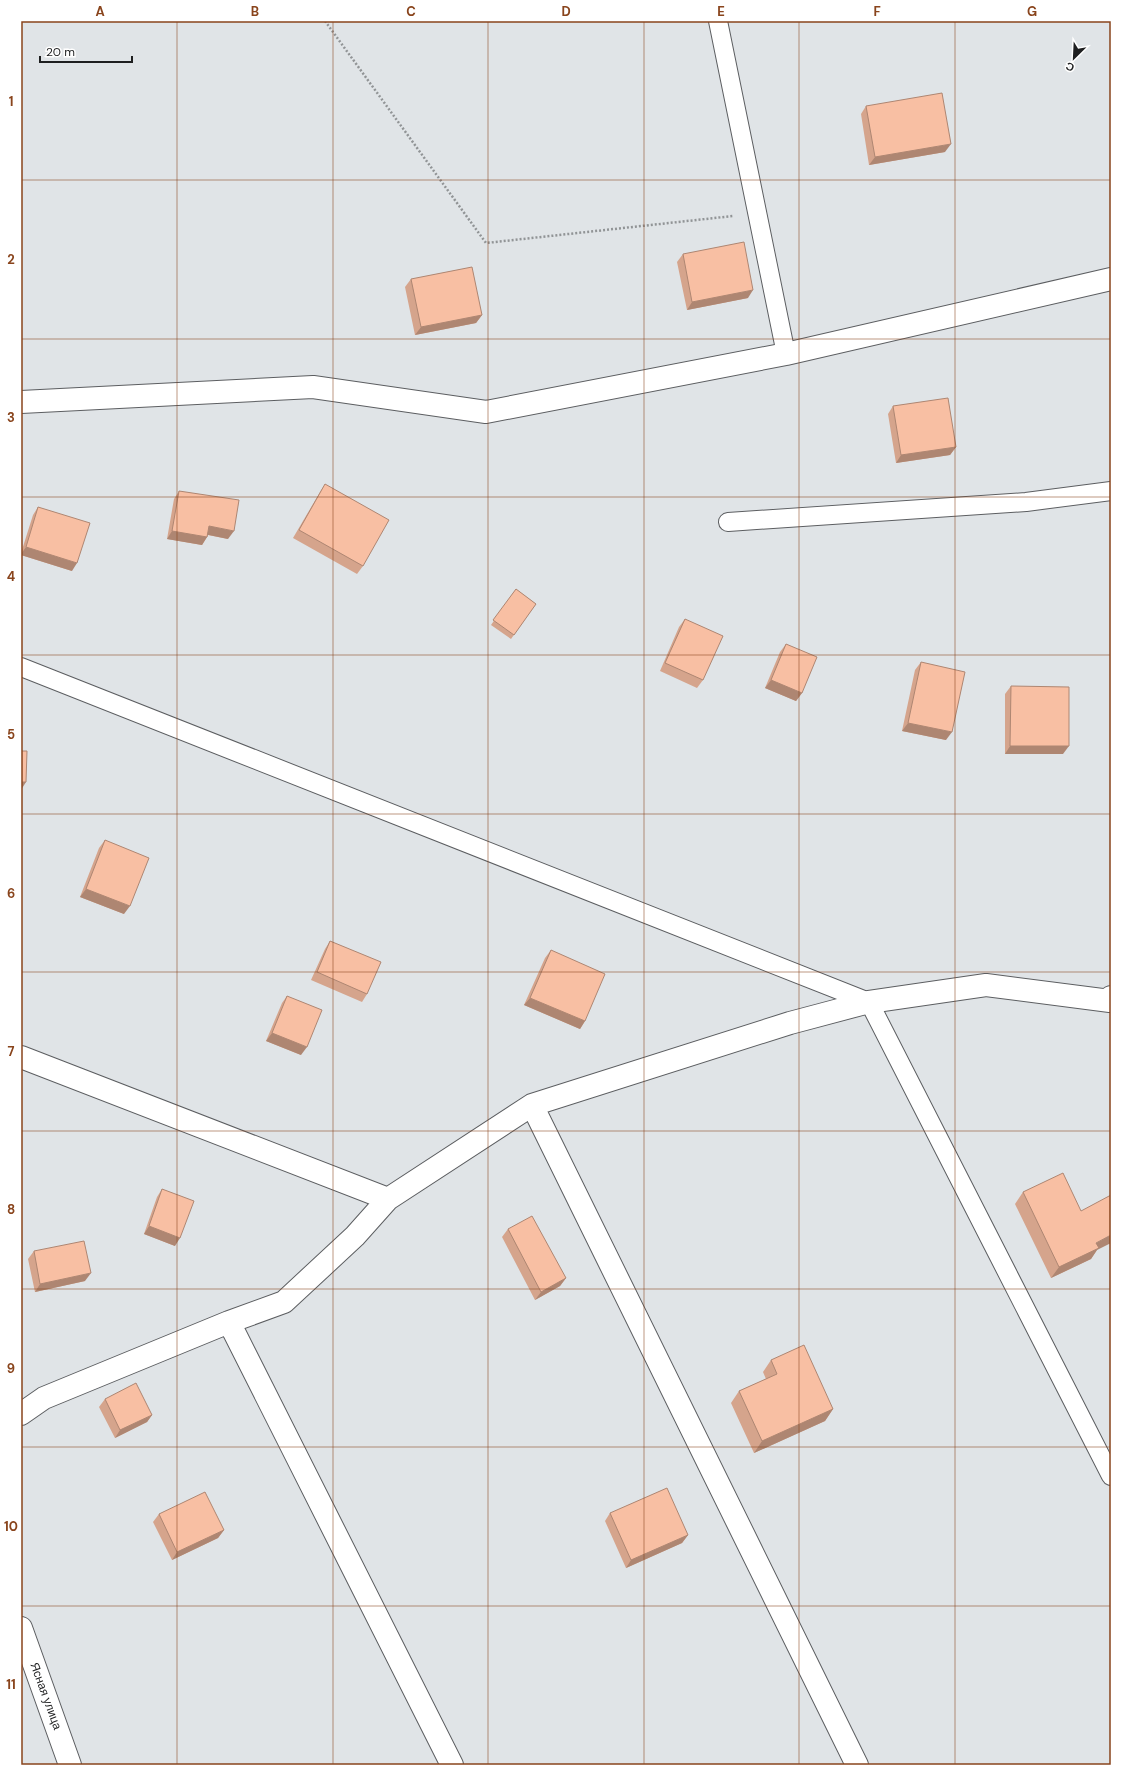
<svg xmlns="http://www.w3.org/2000/svg" width="1132" height="1786" font-family="'DM Sans',sans-serif">
<style>
.lines{fill:none;stroke-linecap:round;stroke-linejoin:round}
.lane-casing{stroke:#5c5e61;stroke-width:20}
.street-casing{stroke:#5c5e61;stroke-width:24}
.path{stroke:#919496;stroke-width:2.5;stroke-dasharray:2 2;stroke-linecap:butt}
.lane{stroke:#fff;stroke-width:18}
.street{stroke:#fff;stroke-width:22}
.wall{fill:#d5a48c}
.shaded-wall{fill:#ae8672}
.building{fill:#f8bfa3;stroke:#ae8672}
.grid{fill:none;stroke:#89441c;stroke-width:1;stroke-opacity:0.55}
.labels{text-anchor:middle;stroke-width:3.5;stroke-linejoin:round;paint-order:stroke}
.street-label{font-size:12px;fill:#1e1f20;stroke:#fff}
.neatline{fill:none;stroke:#89441c;stroke-width:1.5}
.grid-label{font-size:13px;text-anchor:middle;font-weight:bold;fill:#89441c}
</style>
<rect width="100%" height="100%" fill="#e0e4e7"/>
<g class="lines">
<g class="lane-casing">
<path id="lane" d="M718 21 786 354
M728 522 1026 502 1111 491
M21 667 869 1002 1111 1476"/>
</g>
<g class="street-casing">
<path id="street" d="M21 402 313 387 486 412 786 354 1111 279
M21 1057 388 1199 532 1105 790 1023 869 1002 986 985 1110 1001 1111 997
M532 1105 857 1765
M229 1322 452 1765
M21 1414 44 1398 229 1322 284 1302 355 1236 388 1199
M21 1628 70 1765"/>
</g>
<path class="path" d="M325 21 486 243 733 216"/>
<use href="#lane" class="lane"/>
<use href="#street" class="street"/>
</g>
<path class="wall" d="M866 106 945 152 869 165 861 114Z
M683 254 748 298 687 310 677 262Z
M411 279 482 315 476 323 415 335 405 287Z
M893 406 956 447 950 455 896 463 888 414Z
M325 484 363 566 357 574 293 538 320 492Z
M179 491 228 539 208 535 207 537 202 545 167 539 174 499Z
M38 507 72 571 21 555V553L33 515Z
M516 589 536 604 511 639 491 625Z
M685 619 703 680 697 688 660 671 679 627Z
M786 644 802 693 796 701 765 688 780 652Z
M921 662 946 740 902 731 915 670Z
M1011 686 1063 754H1005V694Z
M105 840 124 914 80 897 99 848Z
M330 941 367 994 362 1002 311 980 325 949Z
M551 950 585 1021 580 1029 524 1005 545 958Z
M287 996 301 1055 266 1041 282 1003Z
M162 1189 175 1246 144 1234 157 1197Z
M1023 1192 1097 1250 1091 1259 1051 1278 1015 1204Z
M508 1229 566 1278 560 1286 535 1300 502 1237Z
M34 1251 85 1281 35 1292 28 1259Z
M771 1360 833 1409 825 1421 754 1453 731 1403 739 1391 766 1379 763 1372Z
M105 1399 152 1415 147 1422 115 1438 99 1407Z
M610 1513 688 1535 682 1543 626 1568 605 1521Z
M159 1514 224 1530 218 1538 172 1560 153 1522Z"/>
<path class="shaded-wall" d="M951 144 945 152 869 165 875 157Z
M753 290 748 298 687 310 692 302Z
M482 315 476 323 415 335 421 327Z
M956 447 950 455 896 463 901 455Z
M209 526 234 531 228 539 204 534Z
M172 531 207 537 202 545 167 539Z
M26 547 77 563 72 571 21 555V554Z
M771 680 802 693 796 701 765 688Z
M908 723 952 732 946 740 902 731Z
M1010 746H1069L1063 754H1005Z
M21 782H26L21 790Z
M86 889 130 906 124 914 80 897Z
M530 998 585 1021 580 1029 524 1005Z
M272 1033 307 1047 301 1055 266 1041Z
M149 1226 180 1238 175 1246 144 1234Z
M1111 1235V1243L1097 1250 1091 1259 1051 1278 1059 1267 1096 1243Z
M91 1273 85 1281 35 1292 40 1284Z
M566 1278 560 1286 535 1300 541 1292Z
M833 1409 825 1421 754 1453 762 1441Z
M152 1415 147 1422 115 1438 120 1430Z
M224 1530 218 1538 172 1560 177 1552Z
M688 1535 682 1543 626 1568 631 1560Z"/>
<path class="building" d="M942 93 951 144 875 157 866 106Z
M744 242 753 290 692 302 683 254Z
M472 267 482 315 421 327 411 279Z
M948 398 956 447 901 455 893 406Z
M325 484 389 520 363 566 299 530Z
M179 491 239 500 234 531 209 526 207 537 172 531Z
M38 507 90 523 77 563 26 547Z
M516 589 536 604 514 635 493 620Z
M685 619 723 636 703 680 665 663Z
M786 644 817 657 802 693 771 680Z
M921 662 965 672 952 732 908 723Z
M1011 686 1069 687V746H1010Z
M21 751H27L26 782H21Z
M105 840 149 858 130 906 86 889Z
M330 941 381 962 367 994 317 972Z
M551 950 605 974 585 1021 530 998Z
M287 996 322 1010 307 1047 272 1033Z
M1063 1173 1081 1211 1111 1195V1235L1096 1243 1099 1248 1059 1267 1023 1192Z
M162 1189 194 1201 180 1238 149 1226Z
M532 1216 566 1278 541 1292 508 1229Z
M84 1241 91 1273 40 1284 34 1251Z
M804 1345 833 1409 762 1441 739 1391 777 1374 771 1360Z
M136 1383 152 1415 120 1430 105 1399Z
M667 1488 688 1535 631 1560 610 1513Z
M205 1492 224 1530 177 1552 159 1514Z"/>
<path class="grid" d="M177 21V1765M333 21V1765M488 21V1765M644 21V1765M799 21V1765M955 21V1765M21 180H1111M21 339H1111M21 497H1111M21 655H1111M21 814H1111M21 972H1111M21 1131H1111M21 1289H1111M21 1447H1111M21 1606H1111"/>
<g class="labels">
<g class="street-label">
<text transform="translate(46 1696) rotate(70)" y="4">Ясная улица</text>
</g>
</g>
<rect width="1132" height="1786" fill="none" stroke="#ffffff" stroke-width="44"/>
<g transform="translate(1074 58) rotate(204)" stroke="#ffffff" stroke-width="3" paint-order="stroke">
<path d="M0-3L7 15L0 10L-7 15Z" fill="#1e1f20"/>
<text y="-6" font-size="11" font-weight="bold" text-anchor="middle" fill="#1e1f20">С</text>
</g>
<path d="M40 56v6h92v-6" fill="none" stroke="#1e1f20" stroke-width="2"/>
<text x="46" y="56" font-size="12" fill="#1e1f20" stroke="#ffffff" stroke-width="3" paint-order="stroke">20 m</text>
<rect x="22" y="22" width="1088" height="1742" class="neatline"/>
<g class="grid-label">
<text x="100" y="16">A</text>
<text x="255" y="16">B</text>
<text x="411" y="16">C</text>
<text x="566" y="16">D</text>
<text x="721" y="16">E</text>
<text x="877" y="16">F</text>
<text x="1032" y="16">G</text>
<text x="11" y="106">1</text>
<text x="11" y="264">2</text>
<text x="11" y="422">3</text>
<text x="11" y="581">4</text>
<text x="11" y="739">5</text>
<text x="11" y="898">6</text>
<text x="11" y="1056">7</text>
<text x="11" y="1214">8</text>
<text x="11" y="1373">9</text>
<text x="11" y="1531">10</text>
<text x="11" y="1689">11</text>
</g>
</svg>
